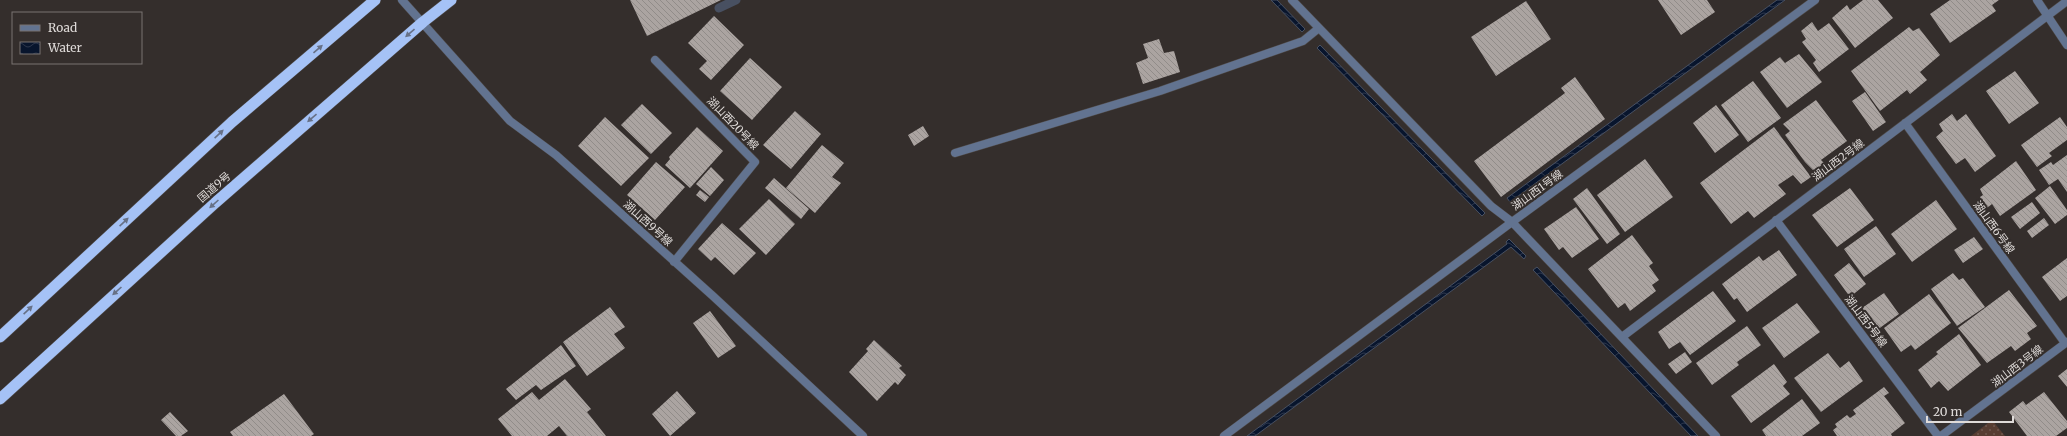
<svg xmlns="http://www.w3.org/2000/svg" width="2067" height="436" font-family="Merriweather,'Noto Sans JP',serif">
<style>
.grass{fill:url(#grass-dots)}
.water{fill:url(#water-waves);stroke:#485061}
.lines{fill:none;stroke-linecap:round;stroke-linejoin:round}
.stream{stroke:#485061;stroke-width:9}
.building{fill:url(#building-back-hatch)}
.minor-casing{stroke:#4f4a48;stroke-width:9}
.trunk-casing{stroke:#4f4a48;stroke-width:12}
.minor{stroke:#627390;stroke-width:8}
.trunk{stroke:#a5c2f6;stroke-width:11}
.oneway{fill:#677187}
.labels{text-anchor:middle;stroke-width:4;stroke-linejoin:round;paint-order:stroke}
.street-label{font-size:11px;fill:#dfdbd9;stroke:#342e2c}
</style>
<defs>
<pattern id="grass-dots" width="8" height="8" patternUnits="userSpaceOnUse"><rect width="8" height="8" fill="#573d32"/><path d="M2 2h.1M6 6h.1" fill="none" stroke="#6f584f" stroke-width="1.8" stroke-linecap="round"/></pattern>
<pattern id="water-waves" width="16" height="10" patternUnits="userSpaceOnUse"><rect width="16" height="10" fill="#08152d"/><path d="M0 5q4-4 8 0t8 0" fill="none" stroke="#2c364b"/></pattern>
<pattern id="building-back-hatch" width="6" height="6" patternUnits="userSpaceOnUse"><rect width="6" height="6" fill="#aba4a1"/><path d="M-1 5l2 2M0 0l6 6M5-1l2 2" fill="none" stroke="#918c89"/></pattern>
</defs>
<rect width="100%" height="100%" fill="#342e2c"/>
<path class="grass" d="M1992 420 2005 436H1971Z"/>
<path class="water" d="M1271 0H1277L1305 29 1302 32Z
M1777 0H1785L1510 202 1507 198Z
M1320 45 1485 213 1482 216 1317 48Z
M1509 239 1526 256 1524 259 1511 247 1255 436H1247L1507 244 1506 242Z
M1537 267 1698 436H1691L1533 270Z"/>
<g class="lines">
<path class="stream" d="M719 8 736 0"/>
</g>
<path class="building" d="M630 0H721L647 36Z
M1658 0H1707L1715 12 1681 35Z
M1863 0H1878L1893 18 1855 48 1832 18 1847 5 1850 10Z
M1950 0H1999L1992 5 1996 11 1950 43 1930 14Z
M1526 1 1551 39 1496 76 1471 37Z
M714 16 744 45 711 80 699 69 707 61 688 43Z
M1812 22 1818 31 1829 23 1849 49 1819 72 1813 63 1816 60 1802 42 1806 39 1801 31Z
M1909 27 1913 31 1919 28 1940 55 1920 72 1927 80 1910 94 1907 90 1880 111 1851 71Z
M1159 39 1164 53 1174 51 1180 72 1143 84 1136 63 1148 58 1143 44Z
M1799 54 1822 82 1787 108 1760 72 1780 57 1785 63Z
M750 58 782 87 752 120 720 91Z
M2015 71 2039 103 2009 124 1986 91Z
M1575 77 1605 119 1501 197 1474 161 1565 93 1561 88Z
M1753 81 1781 118 1748 142 1721 105Z
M1865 92 1886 122 1873 131 1852 101Z
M1816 100 1847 141 1821 160 1824 163 1814 171 1805 162 1785 135 1790 131 1783 124Z
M642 104 672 133 651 154 621 125Z
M1716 105 1739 135 1715 153 1693 123Z
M795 111 821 134 791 169 763 145Z
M1952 114 1957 121 1966 114 1996 156 1975 172 1965 158 1956 164 1936 137 1943 131 1939 124Z
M605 117 649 158 621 186 578 146Z
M2060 117 2067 127V140L2049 153 2052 156 2037 167 2021 145Z
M923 126 929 136 914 146 908 135Z
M697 127 723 151 690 188 665 165 670 159 669 157Z
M1774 127 1811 177 1801 184 1793 175 1778 185 1786 194 1754 218 1748 211 1731 224 1700 183Z
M822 145 844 163 832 177 841 183 815 213 786 188Z
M2067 155V192L2058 179 2049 185 2039 170 2051 162 2053 165Z
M1645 159 1673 197 1625 232 1597 195Z
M2016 161 2036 190 2000 216 1992 204 1987 208 1980 197 1983 195 1980 189Z
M656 162 685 187 655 220 627 195Z
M711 167 724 180 710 196 696 184Z
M774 178 809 209 801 219 765 188Z
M2050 186 2067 210V215L2055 224 2035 198Z
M1587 188 1620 234 1607 244 1573 199Z
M1850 188 1874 220 1837 247 1812 215Z
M700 190 709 197 705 202 696 195Z
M769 199 795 224 766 255 739 229Z
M1936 200 1957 229 1912 262 1891 234Z
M2032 202 2040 213 2020 229 2011 217Z
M1576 207 1599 239 1572 258 1563 247 1559 250 1544 229Z
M2044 218 2049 225 2032 238 2027 231Z
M722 223 756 253 734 275 715 257 711 261 698 249Z
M1876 226 1896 254 1864 277 1844 249Z
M1632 235 1653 263 1649 266 1659 280 1652 285 1656 291 1630 311 1625 303 1618 308 1588 269Z
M1974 237 1983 249 1963 263 1954 250Z
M1779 250 1797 275 1747 312 1737 298 1734 300 1722 284 1759 256 1763 261Z
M2067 258V296L2060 301 2042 277Z
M1849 263 1866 284 1850 297 1834 275Z
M1953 273 1959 280 1963 278 1985 307 1957 326 1931 289Z
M2009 290 2037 326 2027 333 2031 339 2015 351 2011 346 1987 363 1958 328Z
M1713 291 1736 321 1690 355 1680 342 1669 349 1658 332Z
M1884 293 1899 314 1877 330 1862 308Z
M1929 294 1951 323 1915 350 1911 345 1901 352 1884 328Z
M1797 303 1820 332 1784 358 1762 328Z
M610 307 625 327 614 334 625 348 587 376 563 342Z
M710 311 736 346 718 358 693 323Z
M1747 326 1761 345 1737 362 1739 365 1712 385 1696 363Z
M1959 334 1981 365 1948 391 1939 381 1931 388 1918 370 1938 354 1936 352Z
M874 340 902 366 899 368 906 375 898 385 895 382 877 401 849 372 868 351 866 349Z
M561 345 576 366 541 390 536 385 516 400 506 389Z
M1685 352 1692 362 1676 374 1668 364Z
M1828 353 1840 368 1849 361 1863 381 1821 412 1794 378Z
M1774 364 1787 382 1783 386 1790 394 1751 423 1731 396Z
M2067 369V387L2058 376Z
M565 379 591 409 587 412 606 436H567L559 426 547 436H512L498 419 532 392 539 400Z
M1884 387 1889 393 1884 396 1905 423 1891 434 1892 436H1837L1833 430 1837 427 1835 424 1847 415 1850 418 1856 414 1853 410Z
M677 391 696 413 670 436 652 414Z
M2044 392 2067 421V428L2056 436H2027L2009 412 2023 401 2026 405Z
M284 394 314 434 311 436H233L230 432Z
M1802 399 1820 423 1802 436H1766L1762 430Z
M170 412 188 431 181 436H176L161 420Z"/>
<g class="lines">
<g class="minor-casing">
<path id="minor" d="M402 0 510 121 556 155 714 297 863 436
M2037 0 2067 45
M655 60 755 162 674 262
M1905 123 2065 343
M955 153 1160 91 1303 41 1319 28
M1776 220 1938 436
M1622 337 2067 1
M1224 436 1512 222 1491 206 1292 0
M1716 436 1512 222 1815 0
M1941 436 2067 342"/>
</g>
<g class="trunk-casing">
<path id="trunk" d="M0 337 232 122 375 0
M0 399 215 203 423 22 451 0"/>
</g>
<use href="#minor" class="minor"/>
<use href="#trunk" class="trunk"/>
</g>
<defs><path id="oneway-solid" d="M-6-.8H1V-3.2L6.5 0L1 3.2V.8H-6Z"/></defs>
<g class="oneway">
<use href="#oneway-solid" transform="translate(410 33) rotate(139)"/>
<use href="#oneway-solid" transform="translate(318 49) rotate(-41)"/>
<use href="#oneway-solid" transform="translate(312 118) rotate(139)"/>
<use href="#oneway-solid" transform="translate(219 134) rotate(-43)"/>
<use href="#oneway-solid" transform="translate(214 204) rotate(138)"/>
<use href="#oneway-solid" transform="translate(124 222) rotate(-43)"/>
<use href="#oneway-solid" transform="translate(117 291) rotate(138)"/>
<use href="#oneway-solid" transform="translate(28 310) rotate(-43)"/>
</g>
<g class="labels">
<g class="street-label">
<text transform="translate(733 123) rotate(46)" y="4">湖山西20号線</text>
<text transform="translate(1838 160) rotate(-37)" y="4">湖山西2号線</text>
<text transform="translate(214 187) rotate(-41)" y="4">国道9号</text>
<text transform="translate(1537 190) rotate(-36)" y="4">湖山西1号線</text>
<text transform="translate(648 223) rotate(42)" y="4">湖山西9号線</text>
<text transform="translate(1994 227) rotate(54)" y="4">湖山西6号線</text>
<text transform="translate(1866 321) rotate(53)" y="4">湖山西5号線</text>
<text transform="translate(2017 366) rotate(-37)" y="4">湖山西3号線</text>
</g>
</g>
<rect x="12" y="12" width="130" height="52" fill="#342e2c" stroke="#787371"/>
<rect x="20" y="25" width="20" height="6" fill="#627390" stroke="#787371"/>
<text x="48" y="32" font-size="12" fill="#dfdbd9">Road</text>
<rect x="20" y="42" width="20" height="12" fill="url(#water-waves)" stroke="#787371"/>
<text x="48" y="52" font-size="12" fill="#dfdbd9">Water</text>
<path d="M1927 416v6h86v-6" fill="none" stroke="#dfdbd9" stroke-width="2"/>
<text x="1933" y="416" font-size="12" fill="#dfdbd9" stroke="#342e2c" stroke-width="3" paint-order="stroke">20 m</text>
</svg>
